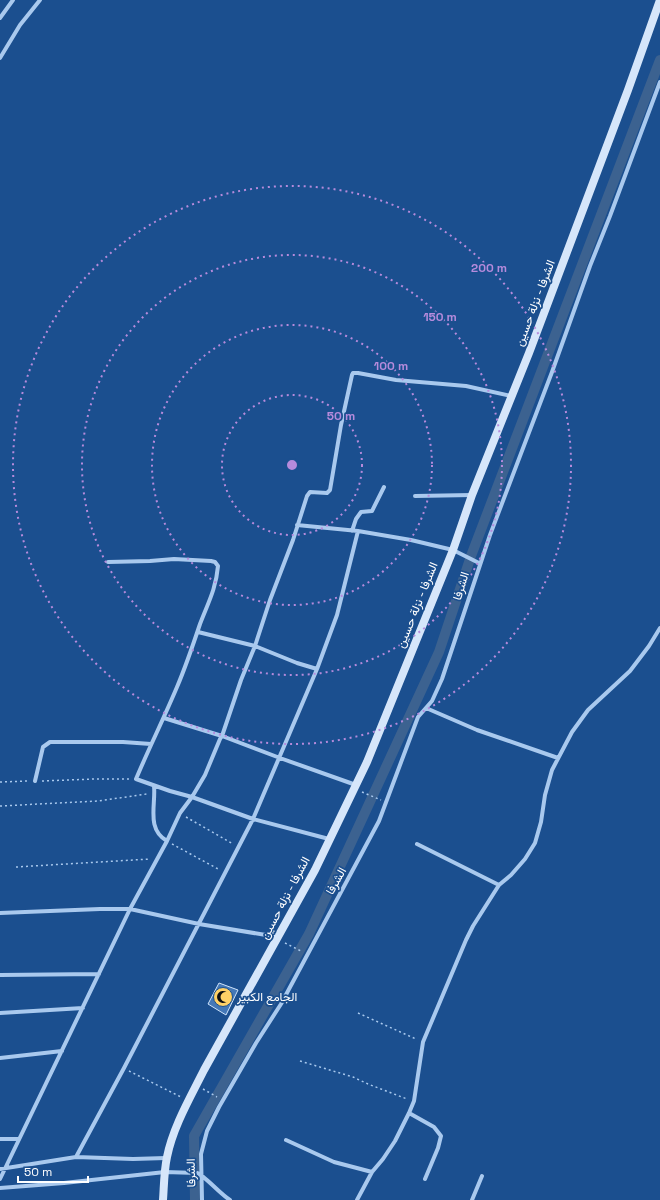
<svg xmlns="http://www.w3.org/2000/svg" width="660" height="1200" font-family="'Space Grotesk',Vazirmatn,sans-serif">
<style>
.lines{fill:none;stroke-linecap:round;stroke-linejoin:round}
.canal{stroke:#3c6290;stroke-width:10}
.building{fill:#4478b7;stroke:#cfe3fa}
.path{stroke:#a9c9ee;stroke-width:1.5;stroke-dasharray:2 3;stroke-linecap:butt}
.street{stroke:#a9c9ee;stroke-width:4}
.secondary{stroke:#d6e6fa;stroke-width:8}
.ring{fill:none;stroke:#b68bdc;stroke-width:2;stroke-dasharray:2 4}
.labels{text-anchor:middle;stroke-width:3.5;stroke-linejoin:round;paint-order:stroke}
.street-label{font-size:12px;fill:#fff;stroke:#1b4f8f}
.poi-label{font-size:12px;fill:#fff;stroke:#1b4f8f;text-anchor:start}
.centre{fill:#b68bdc;stroke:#1b4f8f;stroke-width:2}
.ring-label{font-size:12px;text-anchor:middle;font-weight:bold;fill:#b68bdc;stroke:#1b4f8f;stroke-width:3.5;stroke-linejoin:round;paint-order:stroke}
</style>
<rect width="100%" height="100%" fill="#1b4f8f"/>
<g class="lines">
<path class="canal" d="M195 1200 194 1136 309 934 439 652 471 556 660 60"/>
</g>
<path class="building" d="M219 983 238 990 226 1015 208 1004Z"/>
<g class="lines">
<path class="path" d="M42 781 94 779H130
M0 782 28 781
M362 792 381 800
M0 806 98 801 147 794
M186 817 233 844
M172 844 220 870
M16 867 150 859
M285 943 301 951
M358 1013 416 1039
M300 1061 353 1077 368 1084 407 1099
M129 1071 181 1097
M203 1089 217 1097"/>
<path class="street" d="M0 18 13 0
M0 58 20 25 40 0
M415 496 472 495
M297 525 358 531 411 540 453 550 479 563
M352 531 356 519 361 512 372 511 384 487
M108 562 150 561 174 559 211 561 215 562 218 566C216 589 208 603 200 624 193 645 186 666 177 687 164 718 149 748 136 779L170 791 192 797 253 819 329 839
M198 632 255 646 297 663 317 669
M426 708 477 730 558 758
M164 718 222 736 280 758 356 785
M35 781 43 747 50 742H123L151 744
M154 786C156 805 146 829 167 841
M417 844 499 885
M0 913 100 909H130L199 924 278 937
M0 975 99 974
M0 1013 83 1008
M0 1058 62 1051
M409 1113 434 1127 441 1136 438 1148 425 1179
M0 1139H19
M286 1140 334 1162 372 1172
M76 1157 124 1068 253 819 317 669 337 615 358 531
M0 1169 76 1157 133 1159 166 1158
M0 1179 130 909 167 841 180 813 192 797 205 775 220 739 222 736 241 680 255 646 270 600 293 540 307 496 310 492 327 493 330 490 341 425 352 375 353 373H358L396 380 466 386 511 396
M0 1188 64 1183 165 1172 197 1173C204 1175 220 1194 230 1200
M202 1200 201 1154 207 1131 219 1107 256 1043 281 1004 379 821 418 717 432 701 442 679 490 535 552 372 590 266 610 216 660 82
M357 1200 372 1172 383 1159 395 1141 409 1113 414 1101 423 1042 466 940 473 926 499 885 511 875 525 859 535 843 541 822 545 795 552 770 572 732 588 710 630 671 649 646 660 628
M472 1200 482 1176"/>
<path class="secondary" d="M163 1200C164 1186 164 1171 167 1157 173 1127 190 1098 204 1070L315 870 367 762 453 550 472 495 529 353 628 90 660 0"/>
</g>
<g class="ring">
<circle cx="292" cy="465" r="70"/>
<circle cx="292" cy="465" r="140"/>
<circle cx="292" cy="465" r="210"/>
<circle cx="292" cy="465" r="279"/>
</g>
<defs>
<g id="mosque-disc" transform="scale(1)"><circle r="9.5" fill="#ffd166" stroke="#1b4f8f"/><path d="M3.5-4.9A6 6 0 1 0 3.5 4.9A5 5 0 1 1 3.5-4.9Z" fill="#111"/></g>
</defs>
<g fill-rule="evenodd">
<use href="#mosque-disc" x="223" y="997"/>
</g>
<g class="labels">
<g class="street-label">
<text transform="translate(535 303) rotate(-69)" y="4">الشرفا - نزلة حسين</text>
<text transform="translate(461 586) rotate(-73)" y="4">الشرفا</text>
<text transform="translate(417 605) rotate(-68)" y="4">الشرفا - نزلة حسين</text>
<text transform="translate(336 881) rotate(-61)" y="4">الشرفا</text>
<text transform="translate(285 898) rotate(-62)" y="4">الشرفا - نزلة حسين</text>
<text transform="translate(191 1173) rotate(-91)" y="4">الشرفا</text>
</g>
<g class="poi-label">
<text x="237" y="1001">الجامع الكبير</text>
</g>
</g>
<circle cx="292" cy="465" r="6" class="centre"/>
<g class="ring-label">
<text x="489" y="272">200 m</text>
<text x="440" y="321">150 m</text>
<text x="391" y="370">100 m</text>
<text x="341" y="420">50 m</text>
</g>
<path d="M18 1176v6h70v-6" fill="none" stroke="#ffffff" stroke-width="2"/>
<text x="24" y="1176" font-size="12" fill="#ffffff" stroke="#1b4f8f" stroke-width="3" paint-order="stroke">50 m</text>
</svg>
